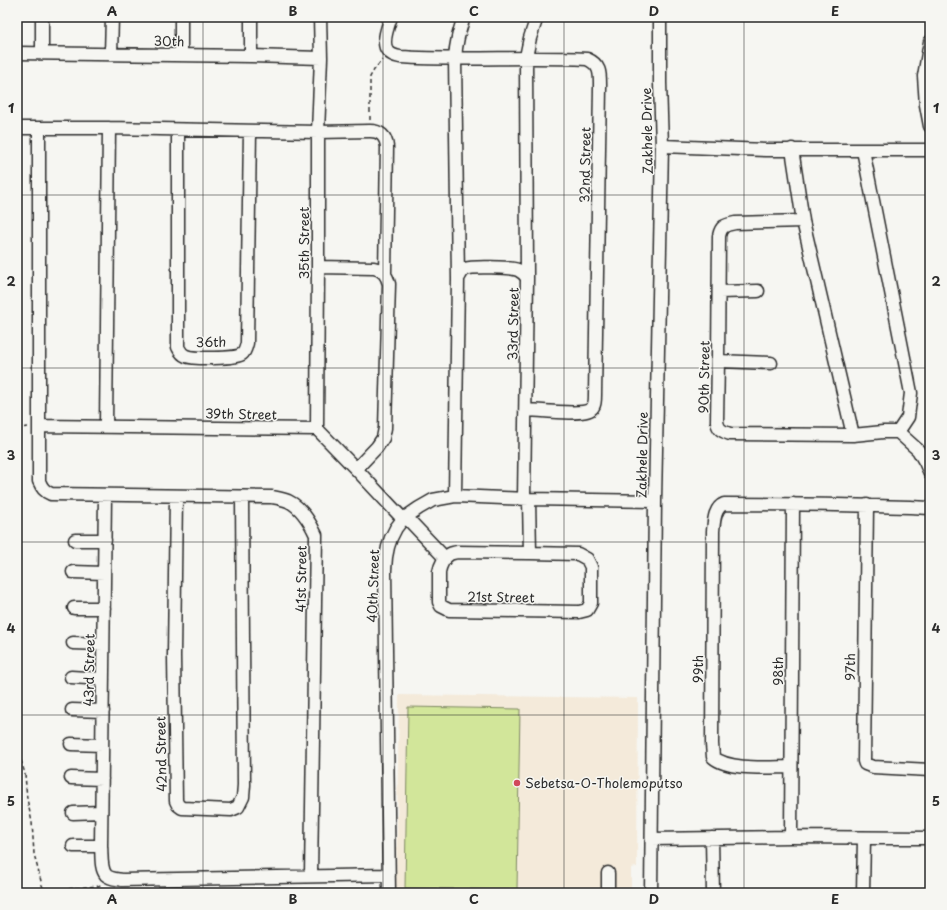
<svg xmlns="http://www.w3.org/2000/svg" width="947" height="910" font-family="'Playpen Sans',sans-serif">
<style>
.built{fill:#f4eada}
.green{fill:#d2e69a;stroke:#7e8862}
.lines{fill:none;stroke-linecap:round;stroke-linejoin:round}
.minor-casing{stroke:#2b2b2b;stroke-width:15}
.path{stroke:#2b2b2b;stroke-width:1.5;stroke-dasharray:4 3;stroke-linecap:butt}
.minor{stroke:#f6f6f2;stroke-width:12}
.grid{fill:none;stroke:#2b2b2b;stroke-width:1;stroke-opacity:0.55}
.poi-dot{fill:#d1495b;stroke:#f6f6f2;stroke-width:1.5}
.labels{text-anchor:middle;stroke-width:3;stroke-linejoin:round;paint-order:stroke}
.street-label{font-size:13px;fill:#2b2b2b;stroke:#f6f6f2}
.poi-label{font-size:13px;fill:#2b2b2b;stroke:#f6f6f2;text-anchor:start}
.neatline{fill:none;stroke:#2b2b2b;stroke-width:1.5}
.grid-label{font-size:13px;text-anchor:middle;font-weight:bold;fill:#2b2b2b}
</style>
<rect width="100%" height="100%" fill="#f6f6f2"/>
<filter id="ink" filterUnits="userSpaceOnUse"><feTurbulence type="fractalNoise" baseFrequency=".025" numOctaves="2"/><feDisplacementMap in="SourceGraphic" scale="8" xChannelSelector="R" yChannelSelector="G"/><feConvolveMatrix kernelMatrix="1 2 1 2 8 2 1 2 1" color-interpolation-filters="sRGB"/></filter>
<g filter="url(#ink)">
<path class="built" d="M399 695 638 698 637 867 631 868V893H396Z"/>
<path class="green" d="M408 707 520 709 517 890 405 888Z"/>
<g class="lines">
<g class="minor-casing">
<path id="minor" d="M391 17C388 26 381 44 388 51 391 55 395 56 400 57 462 61 524 56 587 59 601 65 600 74 600 87L595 395C595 400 595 406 591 409 583 416 537 410 526 410
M930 42 924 76 926 105 930 126
M17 53 251 56 321 58
M42 53V17
M111 54 112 17
M181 55V17
M251 56V17
M17 128H109L318 132 370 131C380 131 386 136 387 147L385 273
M39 129V481C42 488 44 491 51 494L272 497C277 498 283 499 288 501 301 507 310 522 316 535L311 876
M178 130V347C180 351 181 354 186 356 193 359 236 359 242 354 245 352 246 347 247 343L250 131
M662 146 766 150H930
M792 149 803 221 853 435
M803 221 735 223C725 225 721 226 719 236L718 361 717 421C718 430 722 431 730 434L853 435 883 432H898L908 417 911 393 863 150
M318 267 374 268C383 270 387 275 389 284L385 428 383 438 377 447 356 469
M458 279C460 275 461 272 465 269 472 266 511 267 518 270 522 272 525 275 527 278
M719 292 758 291
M718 361 771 363
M40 426 317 429 356 469 403 519
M106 427 109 128
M317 429 318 267V132L321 58 320 17
M898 432 918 450 925 462 930 473
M105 495 101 846C102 854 100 868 106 875 110 879 117 879 122 880L389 875
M176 496 174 656 176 801 178 805 182 808 231 810 238 807 243 797 244 785 242 497
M455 496 458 279 455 59C456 42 459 32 464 17
M524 499 527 278 526 57 530 38 537 17
M529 499 530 553
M867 505 864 761 865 764 873 767 930 770
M406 517 445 558
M75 540H105
M457 552 530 553 578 554 587 559 591 567V603L587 610 579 612 449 610 441 606 439 602V572C440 566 444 557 450 554 452 553 454 553 457 552Z
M73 572 104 573
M74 608H104
M73 643 103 644
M71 677 103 679
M72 710 103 711
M71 744 102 745
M791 767C770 767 729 771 713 757L712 744 713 531C714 522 714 508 724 504 793 504 861 505 930 508
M71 778 102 779
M73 813 101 812
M791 837 793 504
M712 838 713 893
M652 839 791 837 930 838
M73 846H101
M608 873V893
M389 893 385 570 386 557 388 547 391 538 396 528 403 519 419 508 433 500 455 496 529 499 655 501
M651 893 655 501 662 146 660 83V17
M863 893 864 838"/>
</g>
<path class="path" d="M370 120V77L374 70 382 60
M17 428 29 427
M17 747 25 774 27 799 32 822 34 854 42 885 44 890 49 891 65 892
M40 893 44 890
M65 893 66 889 99 886 101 884"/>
<use href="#minor" class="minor"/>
</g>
</g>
<path class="grid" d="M203 17V893M383 17V893M564 17V893M744 17V893M17 195H930M17 368H930M17 542H930M17 715H930"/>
<circle class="poi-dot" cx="517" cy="783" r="4"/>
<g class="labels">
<g class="street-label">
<text transform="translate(169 41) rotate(1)" y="5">30th</text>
<text transform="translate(647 131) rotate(-91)" y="5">Zakhele Drive</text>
<text transform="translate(585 165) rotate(-89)" y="5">32nd Street</text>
<text transform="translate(304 243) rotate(-90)" y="5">35th Street</text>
<text transform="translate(513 324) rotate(-89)" y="5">33rd Street</text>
<text transform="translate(211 342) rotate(-1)" y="5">36th</text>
<text transform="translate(704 377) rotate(-89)" y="5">90th Street</text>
<text transform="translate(241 414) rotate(1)" y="5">39th Street</text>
<text transform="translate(642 455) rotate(-89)" y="5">Zakhele Drive</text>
<text transform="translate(301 579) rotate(-89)" y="5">41st Street</text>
<text transform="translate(373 586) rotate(-88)" y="5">40th Street</text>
<text transform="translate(501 597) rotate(1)" y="5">21st Street</text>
<text transform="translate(850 667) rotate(-89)" y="5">97th</text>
<text transform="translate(698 669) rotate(-89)" y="5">99th</text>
<text transform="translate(89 670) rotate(-89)" y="5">43rd Street</text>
<text transform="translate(778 671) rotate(-90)" y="5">98th</text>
<text transform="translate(161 754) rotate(-91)" y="5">42nd Street</text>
</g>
<g class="poi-label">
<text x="525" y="788">Sebetsa-O-Tholemoputso</text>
</g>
</g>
<rect width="947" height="910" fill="none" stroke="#f6f6f2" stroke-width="44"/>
<rect x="22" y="22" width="903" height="866" class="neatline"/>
<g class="grid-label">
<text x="112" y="16">A</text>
<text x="293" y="16">B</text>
<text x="474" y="16">C</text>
<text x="654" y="16">D</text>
<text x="835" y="16">E</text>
<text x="11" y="113">1</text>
<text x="936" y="113">1</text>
<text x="11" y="286">2</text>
<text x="936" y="286">2</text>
<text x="11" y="460">3</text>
<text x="936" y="460">3</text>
<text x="11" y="633">4</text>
<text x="936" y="633">4</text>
<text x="11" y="806">5</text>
<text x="936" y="806">5</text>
<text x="112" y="904">A</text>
<text x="293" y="904">B</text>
<text x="474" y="904">C</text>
<text x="654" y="904">D</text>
<text x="835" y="904">E</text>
</g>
</svg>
